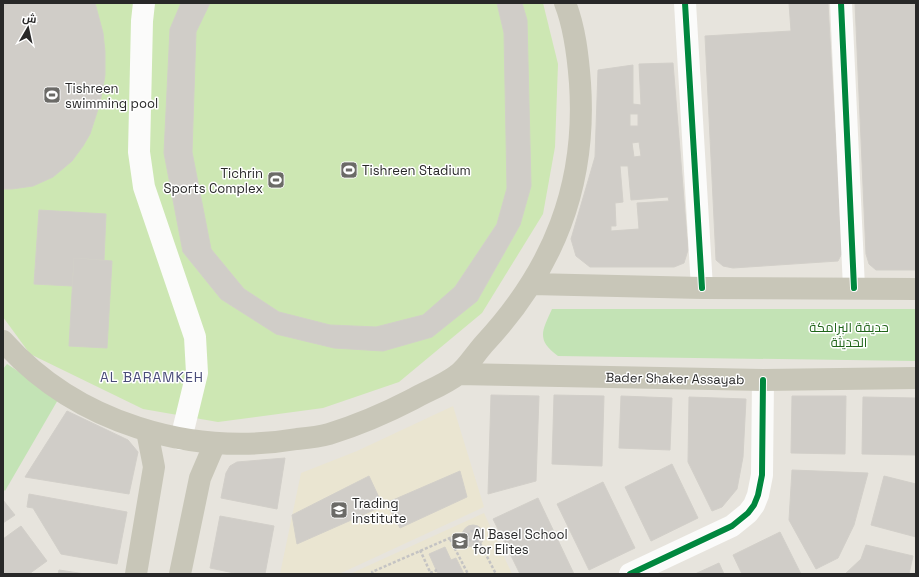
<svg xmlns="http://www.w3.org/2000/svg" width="919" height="577" font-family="'Space Grotesk',Cairo,sans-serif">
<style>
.education{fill:#eae5d1}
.green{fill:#c3e3b5}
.pitch{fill:#cde7b3}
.building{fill:#d0cdc8;stroke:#d2cfc9;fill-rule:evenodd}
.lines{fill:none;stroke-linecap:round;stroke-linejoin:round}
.path{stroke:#c4c3c3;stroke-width:2.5;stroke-dasharray:3 2;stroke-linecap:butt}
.minor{stroke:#fbfbfa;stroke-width:22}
.major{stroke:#c8c6b8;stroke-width:22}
.cycleway-casing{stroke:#fff;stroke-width:8}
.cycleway{stroke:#00873e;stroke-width:6}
.labels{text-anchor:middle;stroke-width:3;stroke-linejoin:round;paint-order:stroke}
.poi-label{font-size:13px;fill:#282828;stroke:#fff;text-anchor:start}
.park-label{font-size:13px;fill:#1f6419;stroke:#fff}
.street-label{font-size:13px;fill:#282828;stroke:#fff}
.neighbourhood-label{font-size:14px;letter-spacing:1px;fill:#494b79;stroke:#fff}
</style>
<rect width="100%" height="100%" fill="#e7e4dd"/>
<path class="education" d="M453 406 484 507 339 574H280L301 473 357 451Z
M484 513 512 574H350Z"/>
<path class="green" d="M552 309H916V361L558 356C536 340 542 331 552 309Z
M7 364 59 398 5 491 3 489V369Z"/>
<path class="pitch" d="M3 3H543L558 64 555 147 543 214 482 313 399 382 323 408 218 422 143 409 30 354 3 317Z"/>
<path class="building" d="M3 3H95L103 33 105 52V75L100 103 90 134 83 146 72 161 53 177 33 186 12 189H3Z
M181 3H210L196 32 192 152 211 249 244 289 279 312 330 325 376 327 423 315 455 287 497 224 507 188 504 33 497 3H522L527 20 531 186 520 225 477 301 432 337 383 351 334 348 276 334 221 299 183 252 164 153 170 29Z
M789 3H828L842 253 838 261 733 268 723 266 716 260 705 36 791 31Z
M855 3H916V270H876L869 264 866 254Z
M673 63 688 250 684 263 674 267H590L576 256 571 239 595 157 598 70 633 65V104L641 105 639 64ZM630 114H638V126H630ZM639 142 641 156 634 157 632 143ZM620 166H628L631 200 668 197 669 201 637 203 639 229 611 231V226H616L615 203 623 202Z
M39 210 106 214 104 260 74 258 72 286 34 284Z
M74 258 112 261 107 348 69 346Z
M491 395 539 396 536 481 488 494Z
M554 395 604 396 602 466 552 464Z
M621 396 672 398 670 450 619 448Z
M792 396H846L845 454 791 453Z
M689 397 746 399 743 457 737 489 722 507 712 511 688 462Z
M863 397 916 398 915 455 862 454Z
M67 411 128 440 138 452 129 494 25 477Z
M285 458 277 509 221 498 226 473 230 466 237 462Z
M672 464 698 518 651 541 625 487Z
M792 470 868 473 854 525 838 558 816 569 789 520Z
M460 471 467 497 400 528 386 503Z
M369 476 383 506 297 544 292 515Z
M884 476 916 484V537L871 525Z
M603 482 635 548 589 570 557 504Z
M29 494 127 512 117 564 61 554 33 508 27 507Z
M538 498 574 574H520L493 519Z
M3 500 15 515 3 523Z
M220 516 274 526 265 574H239L210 568Z
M462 536a11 11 0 1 1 22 0a11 11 0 1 1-22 0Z
M21 526 47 561 29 574H3V539Z
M780 532 801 574H742L733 555Z
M866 545 913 556 909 574H845L861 559Z
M445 547 451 560 456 558 464 574H438L429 554Z
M719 563 724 574H695Z
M59 570 85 574H58Z"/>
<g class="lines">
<path class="path" d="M468 536a5 5 0 1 1 10 0a5 5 0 1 1-10 0Z
M450 539 468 574
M476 540 481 545 496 574
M420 550 431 574
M430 573 437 570
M373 574 372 572 450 538H469"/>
<path class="minor" d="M144 3 142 21 139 152 144 187 195 337 197 373 181 439
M685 3 702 288
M841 3 854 288
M630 574 732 526 748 513 754 505 758 495 762 475 763 380"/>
<path class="major" d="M532 284 702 288 916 289
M3 341C76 423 191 457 297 439 308 438 319 437 329 434 358 425 386 413 413 399 427 391 444 385 457 375 467 368 475 354 484 344 553 270 587 186 580 83 578 57 575 28 565 3
M458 374 763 380 916 378
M136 574 154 467 147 431
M180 574 200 478 215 443"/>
<g class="cycleway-casing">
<path id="cycleway" d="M685 3 702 288
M841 3 854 288
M630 574 732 526 748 513 754 505 758 495 762 475 763 380"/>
</g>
<use href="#cycleway" class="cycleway"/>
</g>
<defs>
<g id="stadium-square" transform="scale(0.9)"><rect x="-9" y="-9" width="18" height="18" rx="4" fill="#6b6a67" stroke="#fff"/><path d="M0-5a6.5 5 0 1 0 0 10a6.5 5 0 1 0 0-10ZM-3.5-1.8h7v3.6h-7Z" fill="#fff"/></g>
<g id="university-square" transform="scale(0.9)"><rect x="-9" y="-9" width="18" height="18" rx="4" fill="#6b6a67" stroke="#fff"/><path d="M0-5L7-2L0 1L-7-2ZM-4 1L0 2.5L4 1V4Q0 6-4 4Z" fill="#fff"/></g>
<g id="school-square" transform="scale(0.9)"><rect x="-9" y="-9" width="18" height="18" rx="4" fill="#6b6a67" stroke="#fff"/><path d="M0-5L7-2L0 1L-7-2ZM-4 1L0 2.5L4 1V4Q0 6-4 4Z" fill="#fff"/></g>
</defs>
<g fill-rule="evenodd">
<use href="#stadium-square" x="52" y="95"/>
<use href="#stadium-square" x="349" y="170"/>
<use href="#stadium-square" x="276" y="180"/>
<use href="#university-square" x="339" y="510"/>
<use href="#school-square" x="460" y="541"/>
</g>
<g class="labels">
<g class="poi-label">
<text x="65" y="93">Tishreen<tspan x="65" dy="15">swimming pool</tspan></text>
<text x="362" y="175">Tishreen Stadium</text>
<text x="263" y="178" text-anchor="end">Tichrin<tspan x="263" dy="15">Sports Complex</tspan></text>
<text x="352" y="508">Trading<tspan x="352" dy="15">institute</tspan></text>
<text x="473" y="539">Al Basel School<tspan x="473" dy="15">for Elites</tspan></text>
</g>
<g class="park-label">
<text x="849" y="332">حديقة البرامكة<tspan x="849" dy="15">الحديثة</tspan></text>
</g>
<g class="street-label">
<text transform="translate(675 378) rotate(1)" y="5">Bader Shaker Assayab</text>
</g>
<g class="neighbourhood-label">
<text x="152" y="382">AL BARAMKEH</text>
</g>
</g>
<rect width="919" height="577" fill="none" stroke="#282828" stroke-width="8"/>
<g transform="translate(28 28) rotate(9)" stroke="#ffffff" stroke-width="3" paint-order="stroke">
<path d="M0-3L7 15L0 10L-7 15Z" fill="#282828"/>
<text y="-6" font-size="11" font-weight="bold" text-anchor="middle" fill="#282828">ش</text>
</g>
</svg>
